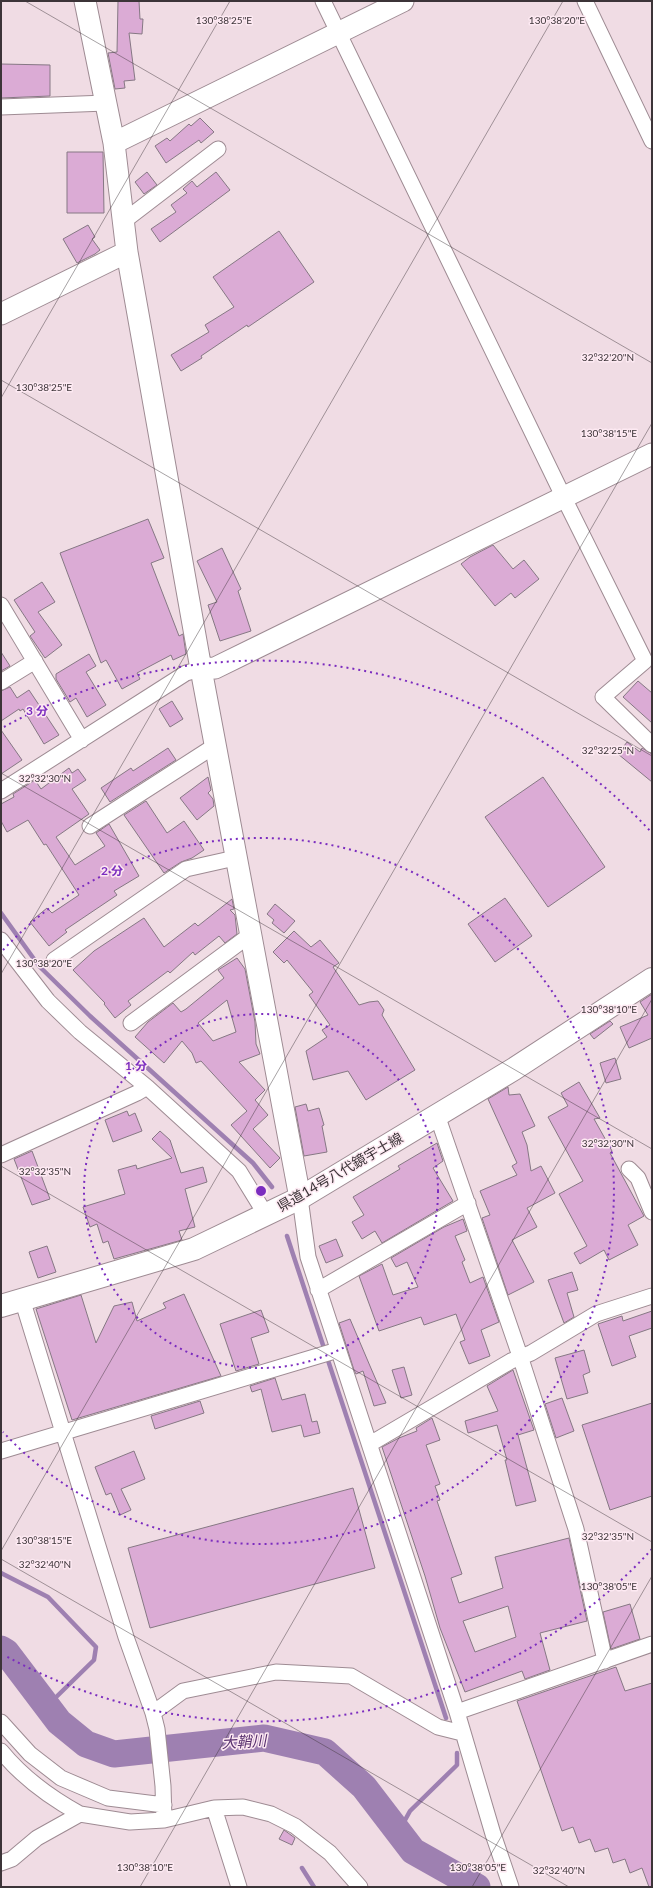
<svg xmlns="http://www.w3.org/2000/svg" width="653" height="1888" font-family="Lato,'Noto Sans JP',sans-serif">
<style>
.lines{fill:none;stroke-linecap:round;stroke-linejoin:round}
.stream{stroke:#9e80b1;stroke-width:4.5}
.river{stroke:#9e80b1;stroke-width:27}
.building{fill:#dbabd5;stroke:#867884;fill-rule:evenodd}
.street-casing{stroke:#9e8b93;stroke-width:17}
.secondary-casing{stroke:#9e8b93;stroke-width:23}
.primary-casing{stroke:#9e8b93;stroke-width:24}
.street{stroke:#fff;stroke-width:15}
.secondary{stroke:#fff;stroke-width:21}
.primary{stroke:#fff;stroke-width:22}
.ticks{fill:none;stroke:#3c3438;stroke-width:1;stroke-opacity:0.45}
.ring{fill:none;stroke:#7b2cbf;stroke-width:2;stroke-dasharray:2 4}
.labels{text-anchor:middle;stroke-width:3;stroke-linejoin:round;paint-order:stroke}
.street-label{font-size:14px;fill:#3c3438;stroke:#fde9f2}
.water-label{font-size:15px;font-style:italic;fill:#58306e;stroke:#fde9f2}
.ticks-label{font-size:10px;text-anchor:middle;fill:#3c3438;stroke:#fde9f2;stroke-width:3;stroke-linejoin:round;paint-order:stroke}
.centre{fill:#7b2cbf;stroke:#fde9f2;stroke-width:2}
.ring-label{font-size:12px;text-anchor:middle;font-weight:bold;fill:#7b2cbf;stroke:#fde9f2;stroke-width:3;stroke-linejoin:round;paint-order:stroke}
</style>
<rect width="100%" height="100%" fill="#f0dce4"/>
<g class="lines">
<path class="stream" d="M1 913 39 966 90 1016 253 1163 272 1187
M287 1236 446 1718
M1 1573 48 1597 96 1647 94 1660 47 1706
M399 1831 410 1811 457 1765V1753
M302 1868 314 1887"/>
<path class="river" d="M1 1649 6 1652 59 1722 86 1744 114 1754 264 1738 325 1752 364 1787 413 1851 477 1887"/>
</g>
<path class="building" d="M118 1H139L140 19H143L142 34 129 33 135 80 124 81 125 88 115 89 108 53 117 52Z
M1 64 50 65V96L1 98Z
M200 118 214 132 201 143 199 140 166 163 155 146 167 138 170 141 189 124 191 126Z
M67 152H103L104 213H67Z
M147 172 157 185 144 194 135 182Z
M216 172 230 190 160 242 151 229 176 212 171 205 187 193 183 189 192 181 197 187Z
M88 225 95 237 92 239 100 250 95 254 77 263 63 239Z
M279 231 314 282 248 327 247 325 201 356 202 358 181 371 171 355 209 332 205 325 234 307 213 277Z
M148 519 164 558 151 563 179 636 183 634 186 654 173 660 171 655 137 673 140 679 122 689 106 660 101 663 60 553Z
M493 545 513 569 524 560 539 579 515 598 511 593 495 606 461 564 470 557Z
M222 548 241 589 238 591 251 631 220 641 208 605 217 602 197 561Z
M42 582 55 602 38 612 62 645 45 658 30 636 35 632 14 600Z
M1 652 10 666 1 671Z
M89 654 96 666 86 672 106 705 87 717 76 698 70 702 56 679V674Z
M638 681 652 693V723L623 697Z
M10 687 17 698 29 690 59 735 44 744 23 709 20 711 19 709 1 721V691Z
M172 701 183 719 170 727 159 709Z
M1 730 22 760 1 774Z
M627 742 640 752 642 748 652 754V782L618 754Z
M168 748 176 760 110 802 101 788 131 768 133 771Z
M69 768 72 773 78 769 86 780 72 789 89 814 56 837 75 865 105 846 96 833 109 824 139 876 114 891 117 895 65 930 67 932 49 946 30 922 47 908 52 913 79 895 46 844 44 845 28 820 7 832 1 821V804L14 797 13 794 35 780 41 789Z
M208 777 211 790 208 793 213 799 214 806 197 820 180 798Z
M543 777 605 867 548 907 485 817Z
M146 801 167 833 184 821 204 850 192 858 181 862 164 873 124 815Z
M505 898 532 936 495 962 468 924Z
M232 899 234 909 230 910 235 915 237 934 225 943 219 936 195 955 193 952 170 973 168 971 128 1001 131 1005 115 1018 104 1004 105 1003 73 970 94 951 144 918 164 947 195 923 198 926Z
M275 904 295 921 284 933 272 923 274 920 267 914Z
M294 931 311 947 320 940 339 963 333 967 359 1005 369 1002 378 1001 384 1010 382 1015 415 1070 366 1100 348 1071 313 1080 306 1051 327 1037 322 1030 330 1025 309 995 313 992 287 960 284 963 273 952Z
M237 958 245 969 255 1022 256 1044 260 1054 239 1062 265 1090 255 1100 268 1115 253 1129 280 1158 270 1168 231 1125 247 1111 201 1061 196 1063 192 1053 182 1041 164 1063 135 1037 148 1022 173 1003 181 1012 186 1009 224 978 218 970ZM227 1000 236 1032 213 1041 198 1023Z
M652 994V1038L629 1048 620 1027 648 1015 640 1002Z
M610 1021 613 1024 594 1039 590 1034Z
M615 1058 621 1079 606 1083 600 1063Z
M579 1082 600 1118 594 1119 612 1151 610 1153 644 1216 628 1225 638 1245 609 1260 604 1250 580 1264 574 1253 587 1246 559 1194 583 1181 548 1117 568 1106 561 1093Z
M508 1087 509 1095 520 1094 535 1126 522 1132 527 1145 531 1171 541 1166 555 1193 527 1208 537 1227 512 1240 534 1282 508 1295 482 1218 490 1215 480 1191 517 1175 512 1166 517 1163 488 1099Z
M306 1104 308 1111 319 1108 324 1125 322 1126 327 1152 304 1156 295 1107Z
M127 1111 129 1116 135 1113 142 1131 113 1142 105 1120Z
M160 1131 170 1140 181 1173 203 1167 207 1182 185 1189 195 1227 179 1231 182 1240 114 1259 108 1241 103 1243 97 1224 90 1227 83 1207 125 1194 118 1170 136 1165 137 1169 172 1158 152 1139Z
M437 1143 443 1161 433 1168 453 1201 382 1243 375 1231 362 1239 352 1222 364 1215 353 1197 400 1169 398 1166Z
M32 1151 50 1199 32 1205 14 1159Z
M463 1219 467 1231 455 1236 465 1260 462 1262 470 1283 483 1277 499 1322 481 1330 490 1356 469 1364 460 1342 465 1340 456 1314 424 1325 421 1317 379 1331 359 1276 382 1264 393 1295 418 1287 407 1262 396 1267 391 1258 444 1227Z
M336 1239 343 1256 326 1263 319 1246Z
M47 1246 56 1272 38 1278 29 1252Z
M572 1272 578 1290 567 1293 574 1317 564 1323 548 1280Z
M184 1294 221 1376 72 1420 36 1309 81 1295 96 1343 114 1306 132 1302 137 1321 166 1308 163 1303Z
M261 1310 269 1332 251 1338 259 1364 236 1371 220 1324Z
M652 1311V1328L629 1336 636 1357 612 1366 598 1324 622 1316 623 1321Z
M350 1319 370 1366 386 1403 374 1406 363 1371 356 1374 354 1370 339 1323Z
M584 1350 590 1372 583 1375 588 1393 567 1399 555 1358Z
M404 1367 412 1395 401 1398 392 1370Z
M513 1370 534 1430 518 1435 536 1501 516 1506 505 1460H507L497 1425 468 1433 465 1421 498 1411 487 1386Z
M275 1378 282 1400 305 1394 312 1422 317 1421 320 1433 304 1437 301 1425 272 1432 261 1389 252 1392 250 1386Z
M562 1398 574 1431 556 1438 545 1404Z
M200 1401 204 1413 155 1429 151 1416Z
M652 1403V1496L610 1510 582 1425Z
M432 1418 440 1440 426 1445 440 1484 435 1486 440 1500 437 1501 462 1574 451 1578 459 1603 503 1588 495 1557 569 1538 587 1621 540 1633 550 1670 525 1679 522 1671 465 1692 440 1628 425 1576 382 1447 399 1438 417 1431 416 1428ZM508 1606 516 1637 475 1652 463 1621Z
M134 1451 145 1479 121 1489 131 1510 120 1515 111 1493 106 1495 95 1467Z
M353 1488 375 1568 150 1628 128 1548Z
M630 1604 640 1639 611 1649 603 1612Z
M616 1667 625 1691 652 1683V1887H649L642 1868 630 1873 625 1859 613 1863 608 1848 595 1852 590 1839 579 1843 573 1827 562 1831 517 1701Z
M284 1830 295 1838 292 1845 279 1839Z"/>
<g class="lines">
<g class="street-casing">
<path id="street" d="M323 1 563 496 645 661 603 697 652 745
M585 1 652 141
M1 107 106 103
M124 221 218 149
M1 605 82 740
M1 682 35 661
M1 791 186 673 201 669
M90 826 216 745
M1 940 48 1001 80 1032 147 1087 239 1171 266 1215
M54 960 186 869 235 858
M131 1023 250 935
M437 1115 520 1356 576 1529 605 1661
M1 1155 137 1093 147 1087
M629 1169 638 1178 652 1212
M300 1198 308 1257 457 1712 493 1834 511 1887
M318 1290 468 1203
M22 1299 126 1637 153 1713 157 1729 163 1786 164 1820
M370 1444 511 1361 531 1353 596 1314 652 1296
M1 1451 338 1350
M457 1712 652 1644
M153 1713 183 1691 276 1672 351 1676 438 1727 462 1733
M1 1722 30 1754 61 1778 108 1798 164 1805
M1 1751C23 1778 49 1797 80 1814
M214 1808 243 1807 271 1814 295 1826 330 1853 360 1887
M1 1863 12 1859 37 1838 80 1814 130 1822 164 1820 214 1808 239 1887"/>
</g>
<g class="secondary-casing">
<path id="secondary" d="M85 1 114 143 127 252 201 669 300 1198
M114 143 403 1
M1 314 127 252
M201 669 215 668 652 454"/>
</g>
<g class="primary-casing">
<path id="primary" d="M1 1306 194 1249 300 1198 514 1069 652 979"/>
</g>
<use href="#street" class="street"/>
<use href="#secondary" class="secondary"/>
<use href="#primary" class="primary"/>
</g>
<path class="ticks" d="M25 1 652 363M1 380 652 756M1 398 230 1M1 773 652 1149M1 974 563 1M1 1166 652 1542M1 1551 652 423M1 1559 569 1887M140 1887 652 999M472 1887 652 1576"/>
<g class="ring">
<circle cx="261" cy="1191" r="177"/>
<path d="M3 950A353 353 0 1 1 3 1432"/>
<path d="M652 1549A530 530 0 0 1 4 1655M4 727A530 530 0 0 1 652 833"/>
</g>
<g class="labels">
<g class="street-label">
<text transform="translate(340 1172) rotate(-30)" y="5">県道14号八代鏡宇土線</text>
</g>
<g class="water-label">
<text transform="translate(244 1742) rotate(-3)" y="5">大鞘川</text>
</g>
</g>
<g class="ticks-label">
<text x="224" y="24">130°38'25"E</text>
<text x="557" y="24">130°38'20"E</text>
<text x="608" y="361">32°32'20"N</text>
<text x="44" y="391">130°38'25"E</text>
<text x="609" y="437">130°38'15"E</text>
<text x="608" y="754">32°32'25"N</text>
<text x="45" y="782">32°32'30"N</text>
<text x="44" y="967">130°38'20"E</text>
<text x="609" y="1013">130°38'10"E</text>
<text x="608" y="1147">32°32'30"N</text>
<text x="45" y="1175">32°32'35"N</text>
<text x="608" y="1540">32°32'35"N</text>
<text x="44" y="1544">130°38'15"E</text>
<text x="45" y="1568">32°32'40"N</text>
<text x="609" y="1590">130°38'05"E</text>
<text x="145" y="1871">130°38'10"E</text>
<text x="478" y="1871">130°38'05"E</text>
<text x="559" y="1874">32°32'40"N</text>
</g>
<circle cx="261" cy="1191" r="6" class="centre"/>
<g class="ring-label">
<text x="37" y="715">3 分</text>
<text x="112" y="875">2 分</text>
<text x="136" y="1070">1 分</text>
</g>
<rect width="653" height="1888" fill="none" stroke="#3c3438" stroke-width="4"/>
</svg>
